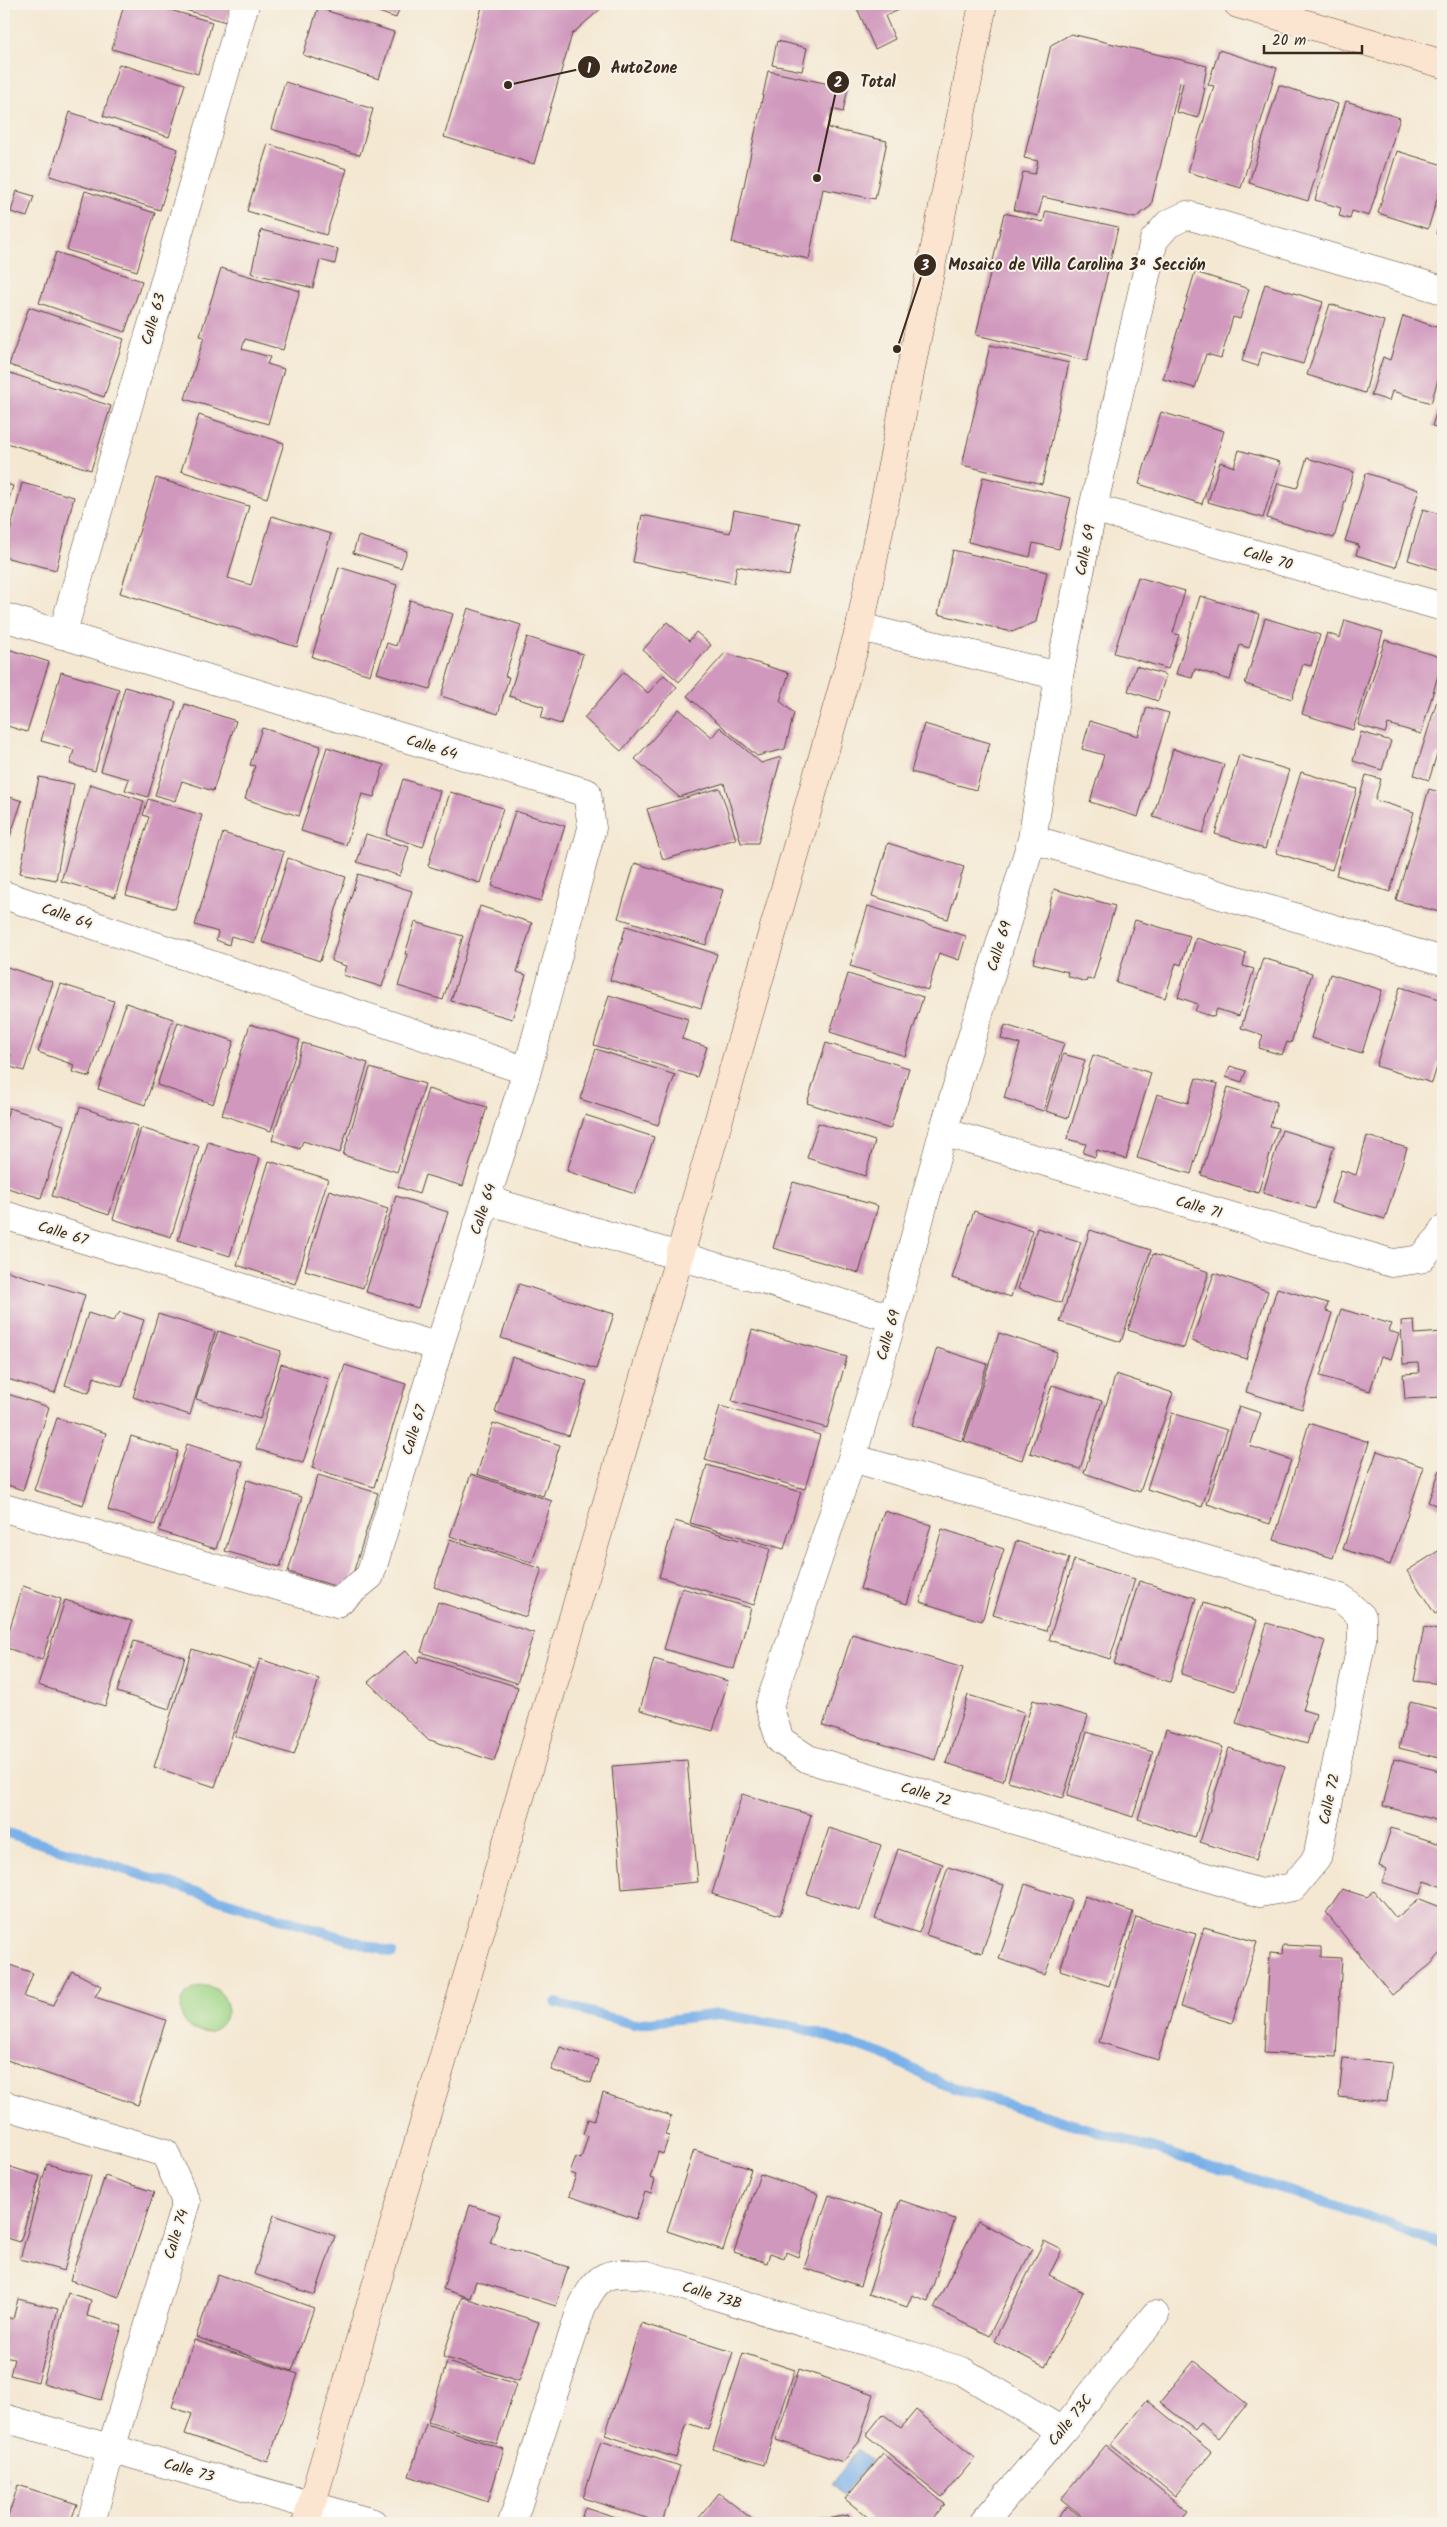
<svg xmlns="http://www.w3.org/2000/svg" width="1447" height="2527" font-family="Kalam,sans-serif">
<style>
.green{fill:#a1d789;stroke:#6e8054}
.water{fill:#7ab1e9;stroke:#5a6e84}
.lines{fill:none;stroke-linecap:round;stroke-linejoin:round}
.stream{stroke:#7ab1e9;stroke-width:10}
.building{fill:#d098bd}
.street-casing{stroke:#574639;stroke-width:29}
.secondary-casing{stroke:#574639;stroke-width:29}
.street{stroke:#fff;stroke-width:28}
.secondary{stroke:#fce5d0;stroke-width:28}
.labels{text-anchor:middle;stroke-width:4;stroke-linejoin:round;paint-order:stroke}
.street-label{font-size:15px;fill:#3b2a1e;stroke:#f7f3e8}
.leader{fill:none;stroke:#3b2a1e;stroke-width:2}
.callout-dot{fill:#3b2a1e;stroke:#f7f3e8;stroke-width:2}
.mark-label{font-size:15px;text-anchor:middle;font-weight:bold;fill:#fff}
.callout-label{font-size:16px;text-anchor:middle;font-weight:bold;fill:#3b2a1e;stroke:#f7f3e8;stroke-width:4;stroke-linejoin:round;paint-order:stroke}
</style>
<rect width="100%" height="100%" fill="#f7f3e8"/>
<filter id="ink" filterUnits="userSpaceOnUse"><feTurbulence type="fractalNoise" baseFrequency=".02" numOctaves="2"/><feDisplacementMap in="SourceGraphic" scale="10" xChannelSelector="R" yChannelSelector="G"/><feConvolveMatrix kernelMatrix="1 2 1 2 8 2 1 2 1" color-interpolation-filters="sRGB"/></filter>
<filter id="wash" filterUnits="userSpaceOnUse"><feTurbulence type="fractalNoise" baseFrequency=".0096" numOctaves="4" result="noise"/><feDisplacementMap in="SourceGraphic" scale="20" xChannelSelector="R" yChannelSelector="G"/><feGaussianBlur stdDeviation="1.12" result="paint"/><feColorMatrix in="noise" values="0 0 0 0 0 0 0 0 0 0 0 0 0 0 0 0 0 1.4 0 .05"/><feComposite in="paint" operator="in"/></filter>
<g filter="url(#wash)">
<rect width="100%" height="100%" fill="#f4e8d3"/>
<path class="green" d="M181 2009a23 23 0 1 1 46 0a23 23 0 1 1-46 0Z"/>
<path class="water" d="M858 2450 871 2460 844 2495 831 2485Z"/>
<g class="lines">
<path class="stream" d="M4 1832 392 1953
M556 2003 633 2024 719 2014 797 2027 882 2054 945 2085 1226 2171 1364 2215 1443 2245"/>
</g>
<g id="blocks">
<path class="building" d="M124 4H149L212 22 198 74 112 49Z
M165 4H232L226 22Z
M355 4H401L396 18Z
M483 4H598L604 6 572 34 534 164 444 137Z
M862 4H902L904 8 885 16 895 39 875 49 856 6Z
M318 8 394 32 379 79 303 55Z
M1071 34 1207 66 1203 88H1205L1198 118 1176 112 1183 83 1180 82 1151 206 1135 218 1043 197 1038 216 1014 210 1023 172 1035 174 1038 161 1024 158 1051 45Z
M777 41 807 48 802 71 772 65Z
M1219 50 1277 68 1241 188 1188 172 1214 86 1208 85Z
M119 64 185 84 169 137 103 116Z
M768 71 848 88 843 112 832 109 828 128 887 141 875 199 823 189 809 259 732 243Z
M285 82 373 109 360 155 271 129Z
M1279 85 1338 104 1308 201 1249 183Z
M1346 101 1400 118 1369 216 1352 211 1350 219 1339 216 1341 208 1315 200Z
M70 112 178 149 160 210 50 176Z
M268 144 347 169 326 235 247 211Z
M1397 151 1443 165V179L1428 229 1378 213Z
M17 191 34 196 27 217 11 212Z
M85 191 155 213 137 271 67 250Z
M1046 211 1118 227 1087 361 976 335 1004 213 1043 222Z
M1443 212V236L1436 234Z
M261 230 338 249 335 264 320 260 313 288 251 273Z
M56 252 142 281 125 332 39 303Z
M221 268 300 291 283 350 245 339 242 349 270 357 267 364 284 369 268 424 185 399 204 337 200 336Z
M1195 272 1249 289 1240 319 1233 317 1221 358 1206 354 1195 388 1163 379Z
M1265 284 1323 302 1303 364 1262 352 1258 366 1242 361Z
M1330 304 1384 321 1365 393 1307 375Z
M29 307 124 339 104 397 9 365Z
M1403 316 1443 329V363L1431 403 1392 391 1389 401 1371 395 1383 357 1390 360Z
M990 345 1069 363 1042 484 962 465Z
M4 371 111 406 91 470 4 442Z
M1443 392V429L1432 426Z
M1161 412 1224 431 1202 504 1139 484Z
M199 415 284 443 267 498 181 471Z
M1239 450 1280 462 1263 518 1208 502 1220 462 1234 467Z
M1307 458 1354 472 1334 538 1267 518 1278 483 1297 488Z
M1366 473 1419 490 1396 567 1356 555 1359 545 1345 541Z
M983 477 1071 498 1059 549 1033 543 1030 557 968 542Z
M156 478 249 506 228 578 251 585 272 516 331 534 297 647 120 593Z
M4 483 13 486 4 515Z
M22 483 74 497 56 570 4 557Z
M1423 509 1443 515V571L1408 560Z
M734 510 800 523 789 576 737 566 734 583 633 562 642 515 730 533Z
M358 536 407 551 401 568 353 553Z
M953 550 1047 572 1036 622 1012 632 938 614Z
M339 567 397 585 370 675 312 657Z
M1138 577 1185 591 1173 633 1179 635 1168 669 1114 653Z
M1200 596 1259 614 1249 648 1240 645 1230 680 1195 669 1192 678 1176 674Z
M410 600 453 614 430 689 377 673 387 643 396 646Z
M468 608 521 625 505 676 509 677 498 714 441 696Z
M1265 618 1320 635 1311 666 1303 664 1292 699 1245 684Z
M1345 620 1383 632 1353 730 1302 714 1327 633 1340 638Z
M667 622 689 641 696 632 711 645 679 682 643 650Z
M527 637 583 654 561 724 541 718 544 707 509 696Z
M1385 640 1443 658 1421 734 1388 724 1385 733 1358 725Z
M8 649 49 662 27 732 4 725V654L7 655Z
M725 653 789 673 780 701 794 713 785 749 757 756 687 696Z
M1136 666 1166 675 1158 701 1128 691Z
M61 672 119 689 95 771 70 764 74 750 41 741Z
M624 672 648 693 664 675 677 687 621 751 584 718Z
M1443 681V756L1437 754 1429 780 1414 775Z
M125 687 176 702 148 797 125 790 129 779 101 771Z
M185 704 236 721 213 791 182 781 175 801 155 795Z
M1147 707 1169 713 1138 817 1090 802 1104 755 1082 749 1090 721 1138 736Z
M679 709 712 737 720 727 761 763 781 757 758 843H741L724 783 679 797 635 759Z
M924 724 990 743 976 790 911 772Z
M262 728 321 746 299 816 245 799 255 766 250 765Z
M1361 732 1391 741 1382 770 1353 761Z
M327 747 384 765 374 797 362 794 346 845 301 831Z
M1173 749 1224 765 1203 833 1153 817Z
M1239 755 1289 770 1265 849 1215 834Z
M1301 772 1357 789 1332 870 1276 853Z
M1366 775 1381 779 1375 800 1414 812 1390 892 1336 875Z
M39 777 74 784 56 880 20 873Z
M403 779 440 791 423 847 386 835Z
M90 784 144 801 115 897 61 881Z
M720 788 736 839 663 860 647 809Z
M1429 789 1443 793V913L1396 900Z
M450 792 503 808 480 883 428 866Z
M4 795 22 801 4 854Z
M148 799 202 815 175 909 126 895 149 817 143 815Z
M515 811 565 826 541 901 492 886Z
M223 833 284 852 254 943 231 936 229 945 216 940 218 932 195 925Z
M366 834 409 847 400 876 357 862Z
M888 843 964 867 948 919 872 896Z
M288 858 346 877 320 961 262 942Z
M635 863 723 890 706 945 618 918Z
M358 874 412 891 382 987 343 975 346 966 331 961Z
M1054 889 1115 906 1093 980 1087 979 1086 982 1067 976 1068 972 1033 963Z
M480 906 532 923 517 972 526 975 512 1019 451 1001Z
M868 906 966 936 959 960 939 953 928 990 850 966Z
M1135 920 1190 936 1181 965 1176 963 1165 998 1116 983Z
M415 922 463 936 443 1000 398 986 408 955 405 954Z
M626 926 717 954 701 1008 610 980Z
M1196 938 1246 953 1243 966 1254 969 1239 1016 1217 1009 1214 1017 1195 1011 1198 1004 1178 997Z
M1263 958 1312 973 1291 1043 1287 1042 1282 1055 1259 1048 1263 1035 1241 1028Z
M4 966 53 982 24 1071 7 1066 11 1054 4 1051Z
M848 974 923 997 905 1056 830 1032Z
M1330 974 1382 990 1362 1053 1311 1038Z
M61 984 114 1001 90 1077 72 1072 74 1065 38 1052Z
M1400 987 1443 1000V1047L1432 1083 1376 1066Z
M609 995 688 1019 682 1039 707 1047 697 1077 594 1045Z
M126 1003 173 1019 145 1105 98 1089Z
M178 1022 234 1041 213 1104 157 1085Z
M250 1024 300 1040 271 1131 222 1115Z
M1005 1025 1064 1043 1043 1111 1004 1098 1020 1044 1001 1039Z
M303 1043 368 1063 340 1153 303 1141 300 1149 272 1140Z
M826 1043 909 1068 890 1129 807 1103Z
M596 1049 675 1075 658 1125 580 1099Z
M1063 1054 1085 1060 1068 1118 1046 1111Z
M1093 1055 1151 1073 1126 1159 1097 1150 1095 1157 1083 1153 1086 1144 1067 1139Z
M1230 1066 1246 1071 1242 1082 1226 1077Z
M370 1068 425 1084 397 1172 343 1155Z
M1196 1078 1218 1084 1191 1174 1137 1158 1157 1094 1188 1103Z
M1228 1087 1277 1102 1270 1126 1278 1128 1258 1193 1201 1175Z
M428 1089 487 1107 463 1186 425 1175 419 1194 398 1187Z
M80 1107 138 1126 109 1215 52 1196Z
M9 1108 64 1125 41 1198 4 1187V1127Z
M585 1115 654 1137 635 1194 567 1171Z
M818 1123 875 1141 865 1176 807 1158Z
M141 1128 199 1146 171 1237 113 1219Z
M1282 1130 1334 1146 1315 1209 1263 1193Z
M1367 1136 1407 1148 1385 1219 1331 1203 1341 1170 1356 1175Z
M208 1142 260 1158 230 1256 178 1240Z
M269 1161 328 1179 295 1284 237 1265Z
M793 1182 878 1206 859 1273 773 1248Z
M329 1190 388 1209 363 1288 305 1270Z
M396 1196 448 1212 418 1308 366 1292Z
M974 1211 1032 1230 1011 1297 952 1278Z
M1037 1228 1081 1242 1061 1303 1018 1289Z
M1090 1230 1151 1250 1121 1342 1060 1322Z
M1153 1254 1209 1272 1184 1348 1128 1330Z
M4 1270 85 1295 55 1393 4 1378Z
M1214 1273 1268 1291 1246 1359 1192 1341Z
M519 1284 614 1314 596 1369 501 1338Z
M1277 1288 1328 1303 1326 1311 1332 1313 1302 1409 1246 1392Z
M1341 1309 1391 1324 1388 1331 1399 1334 1391 1359 1381 1356 1370 1391 1320 1376Z
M120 1312 144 1320 122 1387 94 1377 89 1393 65 1385 88 1313 113 1321Z
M158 1314 215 1332 190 1415 133 1397Z
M1414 1320 1415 1334 1443 1332V1397L1405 1399 1403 1374 1419 1373 1418 1363 1403 1364 1401 1321Z
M752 1330 847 1357 827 1428 732 1401Z
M218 1331 281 1351 260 1419 196 1399Z
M999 1333 1057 1352 1022 1460 964 1441Z
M937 1348 987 1364 962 1441 912 1425Z
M512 1357 587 1381 569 1436 495 1412Z
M281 1364 329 1379 303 1463 256 1449Z
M345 1365 406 1384 374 1487 312 1468Z
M1116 1374 1173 1393 1140 1492 1084 1473Z
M1052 1385 1102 1401 1080 1469 1030 1453Z
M4 1393 49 1407 23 1490 4 1484Z
M720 1406 820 1435 805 1489 705 1460Z
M1239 1406 1261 1413 1250 1446 1291 1460 1270 1524 1207 1504Z
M1172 1413 1227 1430 1202 1507 1147 1489Z
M57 1418 106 1433 83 1505 34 1490Z
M493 1423 560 1445 543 1496 477 1474Z
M1309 1423 1369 1442 1333 1558 1274 1540Z
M131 1436 178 1451 155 1525 108 1510Z
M187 1444 243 1462 216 1549 159 1531Z
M1377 1451 1424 1467 1390 1565 1343 1549Z
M707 1465 801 1492 784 1549 690 1523Z
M1440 1470 1443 1472V1508L1428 1502Z
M471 1474 552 1501 532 1563 450 1536Z
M318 1475 378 1493 348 1590 288 1572Z
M247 1480 302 1497 280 1567 225 1551Z
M884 1511 931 1525 907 1604 860 1589Z
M675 1521 770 1549 754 1605 659 1577Z
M942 1529 1004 1549 982 1621 920 1602Z
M450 1539 542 1569 526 1617 434 1587Z
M1016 1541 1069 1558 1046 1631 993 1615Z
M1443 1548V1609L1435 1614 1407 1571Z
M1074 1560 1135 1579 1110 1659 1049 1640Z
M1139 1581 1196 1598 1170 1682 1114 1664Z
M23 1586 61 1599 42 1660 4 1647Z
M682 1588 751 1608 734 1669 664 1649Z
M65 1600 132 1621 105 1706 38 1685Z
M438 1602 534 1633 517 1683 421 1652Z
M1203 1603 1257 1620 1235 1691 1181 1674Z
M1267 1623 1325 1641 1303 1710 1316 1714 1307 1744 1236 1723Z
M1439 1624 1443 1625V1684L1414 1681 1424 1627 1438 1630Z
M852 1634 963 1668 935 1760 823 1726Z
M134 1641 185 1657 169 1709 117 1692Z
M192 1649 254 1669 215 1787 154 1767Z
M406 1650 417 1664 420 1656 518 1687 494 1761 427 1739 368 1682Z
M260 1659 319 1679 294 1755 235 1736Z
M654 1659 728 1681 713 1731 640 1710Z
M968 1695 1024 1712 1003 1781 946 1763Z
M1033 1700 1088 1716 1063 1798 1008 1781Z
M1410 1702 1443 1710V1759L1399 1748Z
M1166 1729 1223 1747 1195 1838 1138 1819Z
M1087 1732 1153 1752 1133 1817 1067 1796Z
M1229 1748 1285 1766 1256 1860 1200 1842Z
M1394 1759 1443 1772V1822L1383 1806Z
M687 1760 698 1882 622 1889 612 1766Z
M742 1794 811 1815 780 1915 712 1894Z
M829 1828 881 1845 860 1911 807 1894Z
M1391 1828 1443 1845V1887L1425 1881 1420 1894 1382 1882 1387 1869 1379 1866Z
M898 1849 943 1864 919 1933 875 1919Z
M948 1867 1004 1885 982 1953 926 1935Z
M1025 1884 1072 1900 1045 1975 999 1959Z
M1342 1889 1367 1897 1374 1891 1396 1918 1420 1899 1443 1908V1951L1430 1965 1392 1995 1326 1913Z
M1084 1896 1133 1912 1109 1986 1060 1970Z
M1136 1917 1196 1934 1158 2060 1099 2042Z
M1204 1927 1257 1942 1232 2023 1180 2007Z
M1283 1945 1321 1947V1957L1342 1958 1336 2057 1264 2053 1270 1953 1282 1954Z
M4 1963 33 1973 24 1997 53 2006 72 1971 101 1986 95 1997 166 2020 138 2105 4 2059Z
M560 2047 598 2060 591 2083 551 2070Z
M1343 2058 1392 2063 1387 2102 1339 2097Z
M603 2093 671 2116 665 2135 669 2136 663 2154 658 2152 650 2178 655 2180 651 2194 645 2192 636 2219 569 2196 576 2175 570 2173 576 2157 581 2159 588 2136 583 2134 588 2119 594 2121Z
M694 2150 751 2169 723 2250 667 2231Z
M47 2164 91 2176 64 2271 20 2259Z
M4 2165 40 2176 20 2242 4 2237Z
M760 2174 818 2194 798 2257 786 2252 784 2258 770 2253 767 2263 734 2252Z
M105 2176 154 2192 119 2297 70 2280Z
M829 2195 884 2213 860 2286 804 2268Z
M900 2200 955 2219 928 2301 912 2295 907 2307 868 2294Z
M470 2205 500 2215 490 2243 568 2267 556 2306 476 2281 470 2298 443 2289Z
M274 2215 335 2236 315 2295 254 2274Z
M978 2221 1032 2249 989 2336 934 2308Z
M1044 2241 1062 2250 1049 2275 1083 2292 1045 2367 994 2341Z
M218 2274 314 2308 292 2371 196 2337Z
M68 2293 91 2300 87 2316 122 2326 101 2400 43 2383Z
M462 2297 539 2322 519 2381 443 2357Z
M18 2299 58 2309 38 2382 10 2375 14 2359 4 2357V2316L13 2319Z
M641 2323 733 2352 708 2430 687 2423 676 2458 605 2435Z
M194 2340 298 2374 268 2462 185 2434 192 2414 172 2407Z
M743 2353 795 2370 764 2465 713 2449Z
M1194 2361 1247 2404 1219 2438 1201 2422 1195 2430 1160 2402Z
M447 2362 516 2384 497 2444 428 2422Z
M799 2369 874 2394 859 2442 843 2462 776 2440Z
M1147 2400 1211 2452 1175 2496 1111 2444Z
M916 2410 975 2458 942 2497 866 2435 883 2414 901 2428Z
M426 2424 504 2449 488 2502 409 2476Z
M601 2441 680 2466 662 2523 583 2498Z
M1106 2445 1188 2512 1179 2523H1091L1061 2499Z
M883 2454 945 2504 929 2523H875L845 2499Z
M4 2476 9 2477 4 2494Z
M18 2485 77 2504 70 2523H6Z
M719 2493 757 2523H695Z
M1067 2506 1088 2523H1053Z
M585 2507 634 2523H580Z
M848 2515 850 2523H811V2522Z"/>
</g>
</g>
<g filter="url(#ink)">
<use href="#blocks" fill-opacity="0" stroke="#574639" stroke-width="1"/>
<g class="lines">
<g class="street-casing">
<path id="street" d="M1093 508 1443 607
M4 617 587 793 592 828 527 1071 439 1347 370 1576 337 1603 4 1508
M860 627 1059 676
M62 635 245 4
M1032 839 1443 961
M4 895 527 1071
M943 1132 1392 1263 1420 1259 1442 1235 1443 1230
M486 1200 893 1318
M4 1215 439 1347
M852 1458 1341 1598 1362 1617V1640L1317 1858 1293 1887 1260 1893 808 1759 780 1740 769 1706 852 1458 893 1318 943 1132 1032 839 1059 676 1093 508 1154 240 1168 224 1187 215 1443 290
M4 2105 165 2153 186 2202 111 2449 91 2523
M4 2418 373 2523
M512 2523 581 2309C598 2272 608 2271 647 2275L962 2371 1062 2431
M983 2523 1062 2431 1155 2315"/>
</g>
<g class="secondary-casing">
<path id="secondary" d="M1238 4 1443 64
M306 2523 680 1255 860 627 983 4"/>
</g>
<use href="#street" class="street"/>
<use href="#secondary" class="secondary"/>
</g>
</g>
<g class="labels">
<g class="street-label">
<text transform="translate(153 319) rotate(-74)" y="5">Calle 63</text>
<text transform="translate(1085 550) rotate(-79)" y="5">Calle 69</text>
<text transform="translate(1268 558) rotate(16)" y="5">Calle 70</text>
<text transform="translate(432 747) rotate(17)" y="5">Calle 64</text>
<text transform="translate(67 916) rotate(19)" y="5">Calle 64</text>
<text transform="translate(999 946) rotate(-73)" y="5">Calle 69</text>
<text transform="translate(1199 1207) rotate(16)" y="5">Calle 71</text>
<text transform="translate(483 1209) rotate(-72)" y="5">Calle 64</text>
<text transform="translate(63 1233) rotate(17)" y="5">Calle 67</text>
<text transform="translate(888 1335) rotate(-74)" y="5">Calle 69</text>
<text transform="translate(414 1430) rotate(-73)" y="5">Calle 67</text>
<text transform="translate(926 1794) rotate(17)" y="5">Calle 72</text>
<text transform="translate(1329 1799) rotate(-78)" y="5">Calle 72</text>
<text transform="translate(176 2234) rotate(-73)" y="5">Calle 74</text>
<text transform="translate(712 2295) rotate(17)" y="5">Calle 73B</text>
<text transform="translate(1070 2420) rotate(-51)" y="5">Calle 73C</text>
<text transform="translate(189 2470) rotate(16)" y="5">Calle 73</text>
</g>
</g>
<path class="leader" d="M508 85L589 67M817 178L838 82M897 349L925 265"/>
<g class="callout-dot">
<circle cx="508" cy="85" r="5"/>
<circle cx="817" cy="178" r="5"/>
<circle cx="897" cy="349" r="5"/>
<circle cx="589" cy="67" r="12"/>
<circle cx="838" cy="82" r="12"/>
<circle cx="925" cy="265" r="12"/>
</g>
<g class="mark-label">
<text x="589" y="73">1</text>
<text x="838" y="87">2</text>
<text x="925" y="270">3</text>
</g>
<g class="callout-label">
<text x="644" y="73">AutoZone</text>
<text x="878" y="87">Total</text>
<text x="1077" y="270">Mosaico de Villa Carolina 3ª Sección</text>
</g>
<rect width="1447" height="2527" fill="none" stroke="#f7f3e8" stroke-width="20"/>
<path d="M1264 45v8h98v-8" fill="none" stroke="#3b2a1e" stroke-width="2.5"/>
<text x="1272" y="45" font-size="15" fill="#3b2a1e" stroke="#f7f3e8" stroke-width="4" paint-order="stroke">20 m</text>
</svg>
